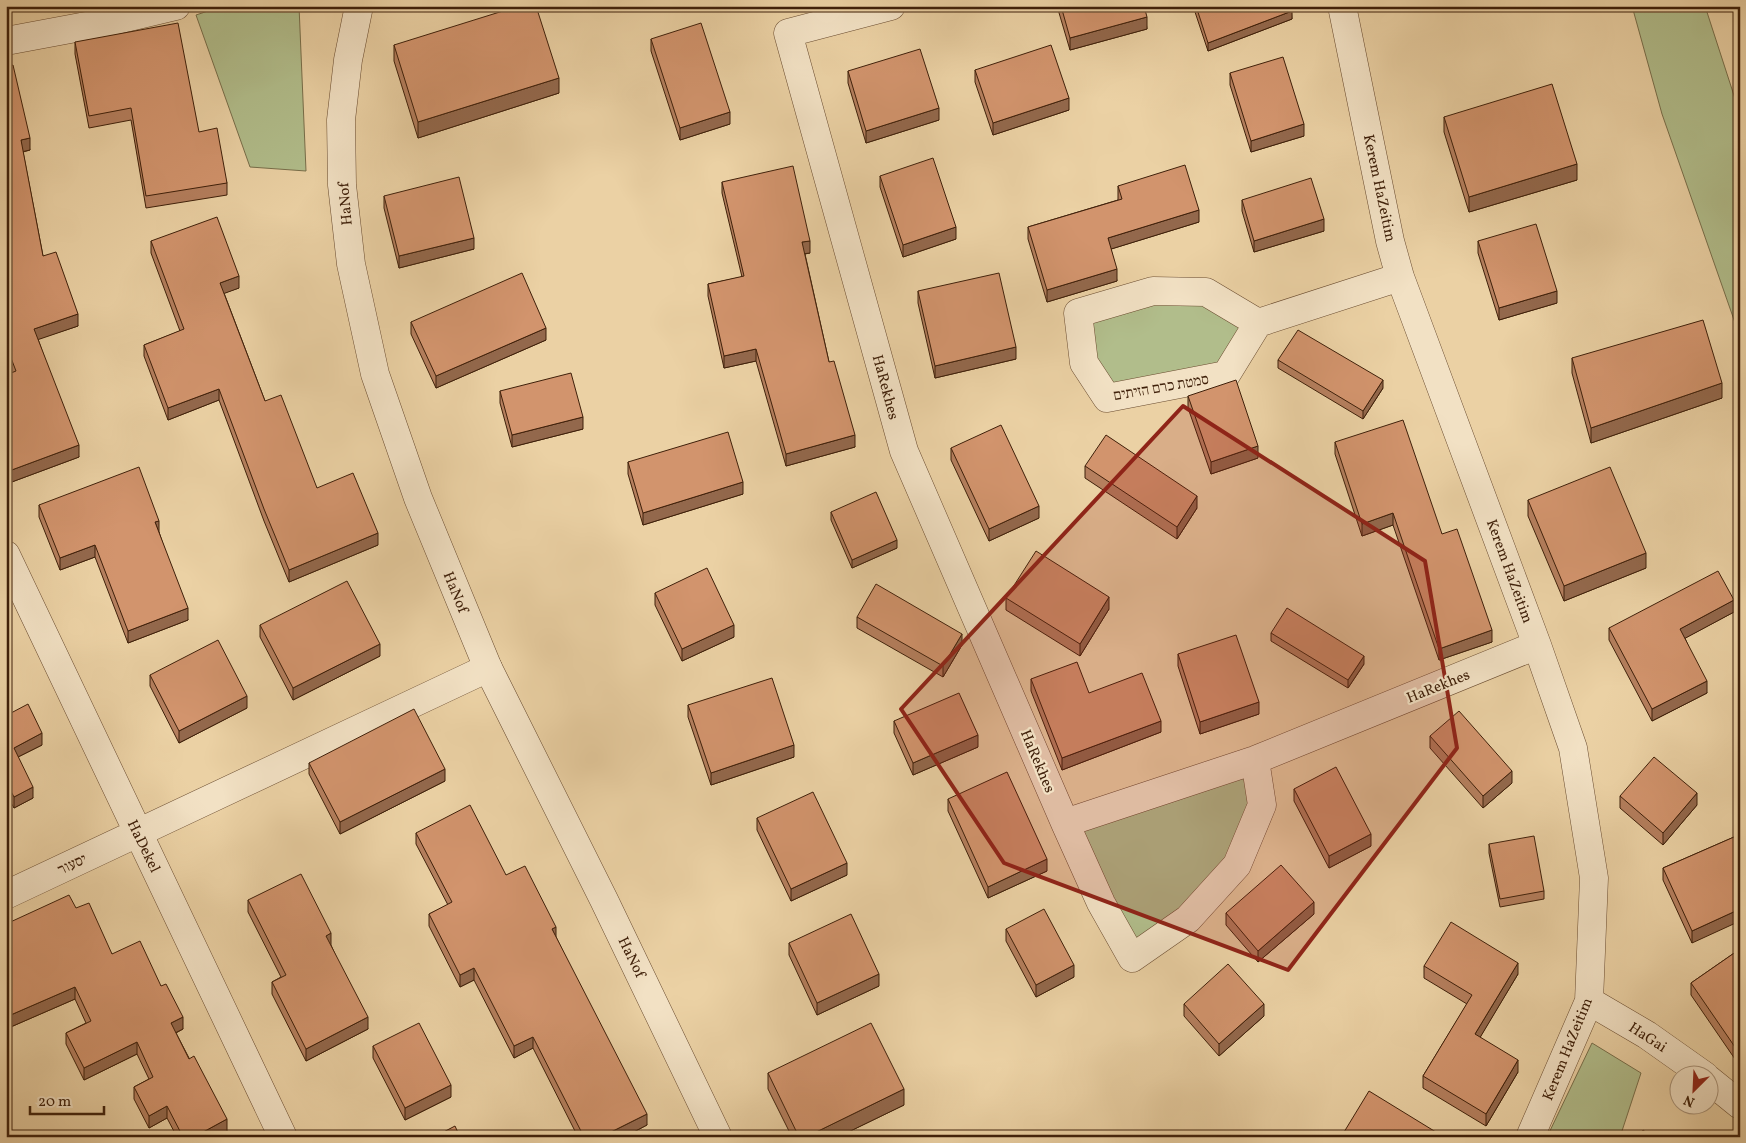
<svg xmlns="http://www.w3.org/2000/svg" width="1746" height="1143" font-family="Vollkorn,'Frank Ruhl Libre',serif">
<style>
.green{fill:#b1bd8b;stroke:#786e4a}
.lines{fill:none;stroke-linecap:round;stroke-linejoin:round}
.minor-casing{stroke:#6a4c30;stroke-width:29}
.tertiary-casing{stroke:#6a4c30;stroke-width:29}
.minor{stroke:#f2e1c4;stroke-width:28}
.tertiary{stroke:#f2e1c4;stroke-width:28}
.wall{fill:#b57f5e;stroke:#3f200a}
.shaded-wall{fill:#93684c;stroke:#3f200a}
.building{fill:#d2946d;stroke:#3f200a}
.marked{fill:#8f2418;fill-opacity:0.2;stroke:#8f2418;stroke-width:4;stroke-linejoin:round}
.labels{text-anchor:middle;stroke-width:4.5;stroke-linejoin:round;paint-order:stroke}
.street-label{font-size:15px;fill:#3f200a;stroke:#f2e1c4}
</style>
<rect width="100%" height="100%" fill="#ebd1a4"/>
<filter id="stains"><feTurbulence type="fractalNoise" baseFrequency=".004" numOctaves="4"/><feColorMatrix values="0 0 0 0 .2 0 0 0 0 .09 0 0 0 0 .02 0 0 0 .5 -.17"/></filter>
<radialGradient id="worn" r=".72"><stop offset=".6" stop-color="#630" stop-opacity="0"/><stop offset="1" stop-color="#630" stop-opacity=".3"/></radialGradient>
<path class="green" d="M223 6H299L306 171 250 167 196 15Z
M1632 6H1705L1740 114V337L1662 114Z
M1206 292 1258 323 1226 375 1107 398 1078 313Z
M1255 760 1262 805 1237 865 1132 958 1065 823Z
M1592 1043 1641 1073 1620 1137H1547Z"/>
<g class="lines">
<g class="minor-casing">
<path id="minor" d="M891 6 788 33 904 451 1065 823 1255 760 1537 645
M1342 6 1390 241 1400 277 1537 645 1573 748 1594 878 1589 1001 1530 1137
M6 41 113 21 176 6
M1258 323 1226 375 1107 398 1084 363 1078 313 1153 291 1206 292 1258 323 1400 277
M6 555 283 1137
M1065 823 1101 903 1132 958 1188 919 1237 865 1262 805 1255 760
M6 895 488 668
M1589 1001 1647 1035 1705 1076
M1708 1079 1740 1105"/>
</g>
<g class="tertiary-casing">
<path id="tertiary" d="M359 6 348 60 341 120 342 185 351 264 375 374 418 498 488 668 604 900 718 1137"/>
</g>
<use href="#minor" class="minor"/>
<use href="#tertiary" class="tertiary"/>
</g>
<path class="wall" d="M1057 6H1144L1147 29 1070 50Z
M1193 6H1291L1292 19 1208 51Z
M651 39 730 124 680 140 651 51Z
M75 42 199 132 227 183V195L146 208 131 120 89 128 75 54Z
M394 45 559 93 418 138 394 61Z
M6 67 30 150 23 152 43 256 78 326 38 339 79 457 9 483 6 475V375L12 373 6 357Z
M975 70 1069 110 993 135 975 82Z
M848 71 939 120 866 143 848 83Z
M1230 73 1304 136 1251 152 1230 85Z
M1444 117 1577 180 1469 212 1444 132Z
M880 176 956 239 903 257 880 187Z
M722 182 810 253 805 254 829 362 855 447 786 466 756 361 724 368 708 296V284L742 277 722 193Z
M1118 186 1199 222 1111 249 1117 281 1047 302 1028 239V227L1118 200Z
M384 196 474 249 399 268 384 208Z
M1242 200 1324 231 1254 252 1242 211Z
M151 241 239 288 224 293 265 401 317 488 378 545 289 582 264 521 219 400 168 420 144 356V345L180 331 151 253Z
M1478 241 1557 303 1499 320 1478 253Z
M918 291 1016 359 935 378 918 303Z
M411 322 546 340 436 388 411 334Z
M1572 358 1722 398 1591 443 1572 373Z
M1278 360 1383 388 1363 419 1278 368Z
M500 391 583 429 512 447 500 403Z
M1188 396 1258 458 1211 474 1188 408Z
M1335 442 1442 534 1492 642 1439 660 1393 525 1362 536 1335 454Z
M951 448 1039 518 989 541 951 460Z
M628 462 743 494 643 525 628 474Z
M1085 466 1197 508 1177 539 1085 478Z
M1528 500 1646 568 1564 601 1528 516Z
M39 505 159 532 188 620 128 643 95 557 60 570 39 517Z
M831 512 897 548 852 568 831 520Z
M655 593 734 637 682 661 655 605Z
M1006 598 1109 609 1080 656 1006 610Z
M1734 612 1685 638 1707 693 1652 721 1609 640V628Z
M857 617 962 645 943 677 857 628Z
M260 625 380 656 293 700 260 637Z
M1271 633 1364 664 1348 688 1271 641Z
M1178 654 1259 714 1200 734 1178 666Z
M150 675 247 708 179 743 150 686Z
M1031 679 1089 693 1161 732 1062 770 1031 691Z
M6 704 11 713 42 745 18 757 33 798 14 808 6 794Z
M688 705 794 757 711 785 688 717Z
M894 721 978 747 913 775 894 733Z
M1430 736 1512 783 1483 808 1430 748Z
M309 763 445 781 340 834 309 774Z
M1294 789 1371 846 1329 868 1294 801Z
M1620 796 1697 805 1663 845 1620 808Z
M948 799 1047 871 988 898 948 811Z
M757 818 847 875 791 901 757 830Z
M416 833 506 875 556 937 647 1125 624 1137H578L533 1048 514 1058 474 980 460 987 429 926V914L448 905 416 844Z
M1734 837 1692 943 1663 880V868Z
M1489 844 1544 891V899L1500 907 1489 853Z
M248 900 331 945 368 1029 306 1061 272 994V982L281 977 248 912Z
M76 908 112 954 161 986 183 1029 176 1033 227 1131 217 1137H177L167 1118 149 1128 134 1099V1087L149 1079 137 1054 84 1080 66 1044V1033L86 1023 75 999 6 1029V924Z
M1226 913 1314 914 1258 962 1226 925Z
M1006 929 1074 977 1036 997 1006 941Z
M789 943 879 986 817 1015 789 955Z
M1740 949V1059L1737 1062 1691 995V983Z
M1424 966 1518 974 1480 1037 1518 1072 1486 1126 1423 1088V1076L1467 1004 1424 978Z
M1184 1004 1264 1016 1219 1056 1184 1016Z
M373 1046 451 1097 405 1120 373 1058Z
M768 1073 904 1105 838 1137H792L768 1089Z"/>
<path class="shaded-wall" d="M1292 11V19L1208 51V43Z
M1147 17V29L1070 50V38Z
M559 78V93L418 138V122Z
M1069 98V110L993 135V123Z
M939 108V120L866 143V131Z
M730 112V124L680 140V128Z
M1304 124V136L1251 152V141Z
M30 138V150L21 152V140Z
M1577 164V180L1469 212V197Z
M1199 210V222L1108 250V238Z
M1324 219V231L1254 252V241Z
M956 227V239L903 257V245Z
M474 238V249L399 268V256Z
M810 241V253L802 254V242Z
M1117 269V281L1047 302V290Z
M239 276V288L220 295V283Z
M1557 291V303L1499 320V308Z
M78 314V326L34 341V329Z
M546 328V340L436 388V376Z
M1016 347V359L935 378V366Z
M756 349V361L724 368V356Z
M1383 380V388L1363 419V411Z
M1722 383V398L1591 443V428Z
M219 389V400L168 420V408Z
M583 417V429L512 447V435Z
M855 435V447L786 466V454Z
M79 445V457L9 483V471Z
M1258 446V458L1211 474V462Z
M743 482V494L643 525V513Z
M1197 496V508L1177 539V527Z
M1039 506V518L989 541V529Z
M1393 513V525L1362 536V524Z
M159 521V533L155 522Z
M378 533V545L289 582V570Z
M897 540V548L852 568V560Z
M95 545V557L60 570V558Z
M1646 553V568L1564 601V586Z
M1109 597V609L1080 656V644Z
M1734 600V612L1680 641V629Z
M188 608V620L128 643V631Z
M734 625V637L682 661V649Z
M1492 630V642L1439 660V649Z
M962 634V645L943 677V666Z
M380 644V656L293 700V688Z
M1364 656V664L1348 688V680Z
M10 661V673L6 675V663Z
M1707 681V693L1652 721V709Z
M247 696V708L179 743V731Z
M1259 702V714L1200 734V722Z
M1161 721V732L1062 770V758Z
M42 733V745L14 759V748Z
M978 735V747L913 775V763Z
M794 745V757L711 785V773Z
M445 769V781L340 834V822Z
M1512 771V783L1483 808V796Z
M33 787V798L14 808V797Z
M1697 793V805L1663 845V833Z
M1371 834V846L1329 868V856Z
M1047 859V871L988 898V887Z
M847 863V875L791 901V889Z
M1314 902V914L1258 962V951Z
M1740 909V921L1692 943V931Z
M556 927V938L552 929Z
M331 933V945L326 948V936Z
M1518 963V974L1475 1046V1034Z
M1074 965V977L1036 997V985Z
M474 968V980L460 987V975Z
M879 974V986L817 1015V1003Z
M75 987V999L6 1029V1017Z
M1264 1004V1016L1219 1056V1044Z
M183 1017V1029L171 1035V1023Z
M368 1017V1029L306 1061V1049Z
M533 1037V1048L514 1058V1046Z
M137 1042V1054L84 1080V1068Z
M1740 1048V1059L1737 1062V1050Z
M1518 1060V1072L1486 1126V1114Z
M451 1085V1097L405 1120V1108Z
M904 1089V1105L838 1137H806Z
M167 1106V1118L149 1128V1116Z
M647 1114V1125L624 1137H601Z
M227 1119V1131L217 1137H194Z"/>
<path class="building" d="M519 6H536L559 78 418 122 394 45Z
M1061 6H1144L1147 17 1070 38Z
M1196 6H1291L1292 11 1208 43Z
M178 23 199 132 217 128 227 183 146 196 131 108 89 116 75 42Z
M701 23 730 112 680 128 651 39Z
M1051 45 1069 98 993 123 975 70Z
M920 49 939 108 866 131 848 71Z
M1283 57 1304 124 1251 141 1230 73Z
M13 65 30 138 21 140 43 256 56 252 78 314 34 329 79 445 9 471 6 463V375L16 371 6 345V67Z
M1552 84 1577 164 1469 197 1444 117Z
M933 158 956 227 903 245 880 176Z
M1185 165 1199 210 1108 238 1117 269 1047 290 1028 227 1122 199 1118 186Z
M793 166 810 241 802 242 829 362 834 361 855 435 786 454 756 349 724 356 708 284 744 276 722 182Z
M459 177 474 238 399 256 384 196Z
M1311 178 1324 219 1254 241 1242 200Z
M217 217 239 276 220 283 265 401 281 395 317 488 353 473 378 533 289 570 264 509 219 389 168 408 144 345 184 329 151 241Z
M1536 224 1557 291 1499 308 1478 241Z
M522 273 546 328 436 376 411 322Z
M999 273 1016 347 935 366 918 291Z
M1703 320 1722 383 1591 428 1572 358Z
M1298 330 1383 380 1363 411 1278 360Z
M571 373 583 417 512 435 500 391Z
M1236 380 1258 446 1211 462 1188 396Z
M1403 420 1442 534 1457 529 1492 630 1439 649 1393 513 1362 524 1335 442Z
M1001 425 1039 506 989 529 951 448Z
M728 432 743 482 643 513 628 462Z
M1106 435 1197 496 1177 527 1085 466Z
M139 467 159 521 155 522 188 608 128 631 95 545 60 558 39 505Z
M1610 467 1646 553 1564 586 1528 500Z
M876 492 897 540 852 560 831 512Z
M1036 551 1109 597 1080 644 1006 598Z
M707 568 734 625 682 649 655 593Z
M1718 571 1734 600 1680 629 1707 681 1652 709 1609 628Z
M347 581 380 644 293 688 260 625Z
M876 584 962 634 943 666 857 617Z
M1287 608 1364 656 1348 680 1271 633Z
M1236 635 1259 702 1200 722 1178 654Z
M218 640 247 696 179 731 150 675Z
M6 654 10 661 6 663Z
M1077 662 1089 693 1142 673 1161 721 1062 758 1031 679Z
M772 678 794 745 711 773 688 705Z
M959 693 978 735 913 763 894 721Z
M6 704 11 713 28 704 42 733 14 748 33 787 14 797 6 782Z
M414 709 445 769 340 822 309 763Z
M1459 711 1512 771 1483 796 1430 736Z
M1654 757 1697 793 1663 833 1620 796Z
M1336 767 1371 834 1329 856 1294 789Z
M1007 772 1047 859 988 887 948 799Z
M813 792 847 863 791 889 757 818Z
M470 805 506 875 525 866 556 927 552 929 647 1114 601 1137H584L533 1037 514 1046 474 968 460 975 429 914 452 902 416 833Z
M1534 836 1544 891 1500 899 1489 844Z
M1734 837 1740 850V909L1692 931 1663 868Z
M1281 865 1314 902 1258 951 1226 913Z
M301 874 331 933 326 936 368 1017 306 1049 272 982 286 975 248 900Z
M69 895 76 908 89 903 112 954 140 941 161 986 166 984 183 1017 171 1023 189 1059 194 1056 227 1119 194 1137H183L167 1106 149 1116 134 1087 153 1077 137 1042 84 1068 66 1033 91 1021 75 987 6 1017V924Z
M1044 909 1074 965 1036 985 1006 929Z
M851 914 879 974 817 1003 789 943Z
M1451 922 1518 963 1475 1034 1518 1060 1486 1114 1423 1076 1472 995 1424 966Z
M1740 949V1048L1737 1050 1691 983Z
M1228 964 1264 1004 1219 1044 1184 1004Z
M419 1023 451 1085 405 1108 373 1046Z
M871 1023 904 1089 806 1137H799L768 1073Z
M1369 1091 1444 1137H1341Z
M455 1126 460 1137H434Z
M1643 1130 1652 1137H1639Z"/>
<path class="marked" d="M1183 406 1425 561 1457 748 1288 970 1004 863 901 709Z"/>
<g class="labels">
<g class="street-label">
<text transform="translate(1380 188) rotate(78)" y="5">Kerem HaZeitim</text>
<text transform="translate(345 204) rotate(-95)" y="5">HaNof</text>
<text transform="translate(886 387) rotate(75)" y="5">HaRekhes</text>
<text transform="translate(1161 387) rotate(-10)" y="5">סמטת כרם הזיתים</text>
<text transform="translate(1510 571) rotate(70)" y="5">Kerem HaZeitim</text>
<text transform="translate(456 592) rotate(68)" y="5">HaNof</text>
<text transform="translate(1438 686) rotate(-22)" y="5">HaRekhes</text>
<text transform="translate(1038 761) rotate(67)" y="5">HaRekhes</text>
<text transform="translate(144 846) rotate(64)" y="5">HaDekel</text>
<text transform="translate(72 864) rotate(-25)" y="5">יסעור</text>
<text transform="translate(632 957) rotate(64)" y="5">HaNof</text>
<text transform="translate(1648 1037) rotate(33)" y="5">HaGai</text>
<text transform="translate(1567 1049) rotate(-68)" y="5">Kerem HaZeitim</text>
</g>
</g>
<rect width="1746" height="1143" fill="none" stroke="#ebd1a4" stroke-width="25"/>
<rect x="8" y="8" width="1731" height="1128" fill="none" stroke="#3f200a" stroke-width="2.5"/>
<rect x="12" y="12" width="1721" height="1118" fill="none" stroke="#3f200a"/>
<g transform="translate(1694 1090) rotate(204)"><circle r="24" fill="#f2e1c4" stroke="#aa947a"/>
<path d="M0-4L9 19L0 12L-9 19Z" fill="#8f2418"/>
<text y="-8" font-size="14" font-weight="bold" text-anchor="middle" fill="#3f200a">N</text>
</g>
<path d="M30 1106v8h74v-8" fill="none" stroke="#3f200a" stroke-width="2.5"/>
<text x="38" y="1106" font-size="15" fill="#3f200a" stroke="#f2e1c4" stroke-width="4" paint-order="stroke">20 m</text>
<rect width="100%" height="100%" filter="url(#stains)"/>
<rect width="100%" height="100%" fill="url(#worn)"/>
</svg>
